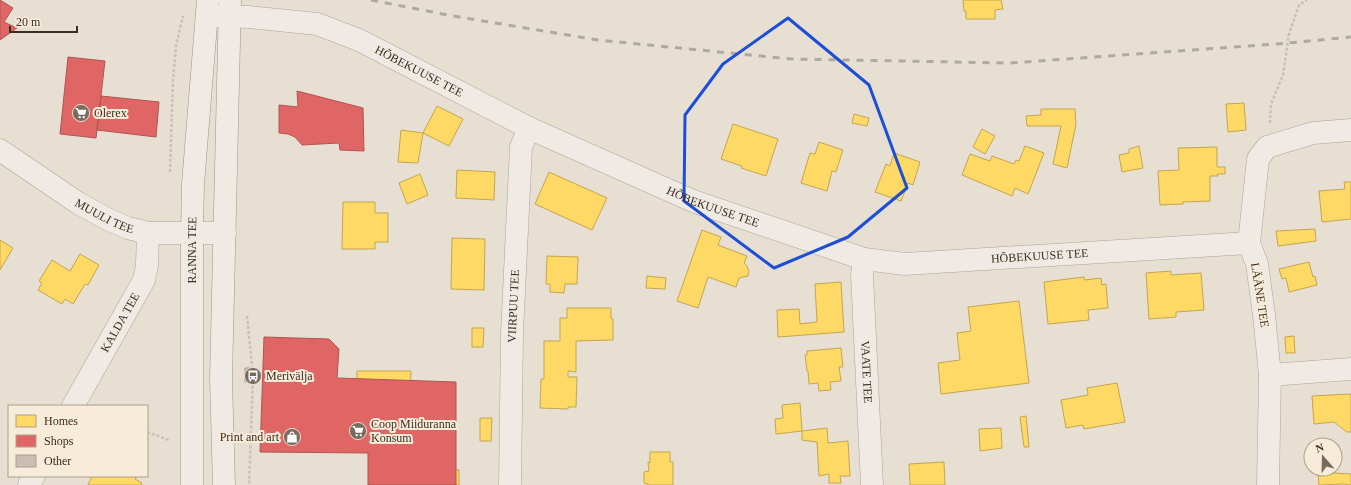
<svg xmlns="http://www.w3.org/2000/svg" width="1351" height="485" font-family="'Times New Roman',serif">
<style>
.homes{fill:#ffd966;stroke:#c4a551}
.shops{fill:#e06666;stroke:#af5551}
.building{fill:#cabdb2;stroke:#a89b90}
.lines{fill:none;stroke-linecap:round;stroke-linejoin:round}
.street-casing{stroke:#aca499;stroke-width:23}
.secondary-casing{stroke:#9c948a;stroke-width:23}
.path{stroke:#c8c1b9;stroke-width:2.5;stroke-dasharray:3 2;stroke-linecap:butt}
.street{stroke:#efeae3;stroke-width:22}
.secondary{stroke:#efeae3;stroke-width:22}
.rail{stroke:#aea9a3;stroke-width:3;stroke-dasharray:7 7;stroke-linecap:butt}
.marked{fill:none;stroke:#1d4ed8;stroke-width:3;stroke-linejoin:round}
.labels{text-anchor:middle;stroke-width:4;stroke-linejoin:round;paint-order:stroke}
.street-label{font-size:12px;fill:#3c2d21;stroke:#f6ecd9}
.poi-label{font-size:12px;fill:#3c2d21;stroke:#f6ecd9;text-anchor:start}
</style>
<rect width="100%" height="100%" fill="#e7dfd1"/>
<path class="homes" d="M963 0H1001L1003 9 995 10V19H966V11H964Z
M1244 103 1246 130 1228 132 1226 104Z
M437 106 463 119 449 146 423 133Z
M1041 109H1075L1076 124 1067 168 1053 164 1061 126H1027L1026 116 1041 115Z
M854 114 869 118 867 126 852 123Z
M733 124 778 139 766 176 741 168 742 166 721 159Z
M982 129 995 136 985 154 973 147Z
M401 130 423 133 418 163 398 162Z
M819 142 843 150 836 172 832 171 827 191 801 183 810 153 815 154Z
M1025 146 1044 153 1028 194 1015 188 1012 196 962 175 970 154 990 161 992 156 1014 164 1016 160 1019 161Z
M1139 146 1143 168 1122 172 1119 155 1129 153V149Z
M1217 147V167H1225V174H1217L1218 176H1210V201L1183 202V204L1160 205 1158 171 1179 170 1178 148Z
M894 153 920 162 913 185 908 183 901 201 875 192 886 164 890 166Z
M457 170 495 172 494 200 456 198Z
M549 172 607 198 592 230 535 204Z
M420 174 428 195 407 204 399 183Z
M1344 182H1351V219L1322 222 1319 191 1345 189Z
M343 202H375V213H388V242H375V249H342Z
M1315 229 1316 241 1278 246 1276 231Z
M702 230 721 237 718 245 747 256 744 263 747 266 749 271 748 276 739 278 736 287 708 277 698 308 677 301Z
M452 238 485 239 484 290 451 289Z
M0 240 13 248 0 270Z
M80 254 99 265 88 285 85 284 73 304 65 299 62 304 38 290 42 283 39 281 52 260 70 271Z
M547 256 578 257 577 284H565L564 293 550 292V284H546Z
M1309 262 1313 277 1315 276 1317 285 1289 292 1286 278 1282 279 1279 269Z
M1171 271V275L1201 273 1204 310 1176 312V317L1149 319 1146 273Z
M647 276 666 278 665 289 646 288Z
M1084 277 1085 280 1101 278 1102 285 1106 284 1108 308 1088 310 1089 320 1048 324 1044 282Z
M841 282 844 332 778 337 777 310 799 309 800 324 817 322 815 284Z
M1019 301 1029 383 941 394 938 363 960 360 957 333 971 331 968 307Z
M567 308H611V318L613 319V340L576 341V372L568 371V377H577L576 407H568V409L540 408 541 379H544V341H560V318H567Z
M472 328H484L483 347H472Z
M1294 336 1295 353H1286L1285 337Z
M270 344H324L322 410H269Z
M841 348 843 367H839L841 381 830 382 831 390 819 391 818 383 809 384 808 371H807L805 355H807V351Z
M357 371H411L409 437 356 436Z
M1117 383 1125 422 1084 429 1083 425 1066 428 1061 400 1088 395 1087 388Z
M1351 394V432H1347L1334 422 1314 424 1312 396Z
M800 403 802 431 776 434 775 419 783 418 782 405Z
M1026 416 1029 447H1024L1020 417Z
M480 418H492L491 441H480Z
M827 428 828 443 848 441 850 476H840L841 483H829V474L819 476 817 442 802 440V431Z
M1001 428 1002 448 980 451 979 429Z
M650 452H670V462H673V485H648V484L644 483V472L649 471 648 462 650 463Z
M944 462 945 485H910L909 464Z
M394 469 459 470V485H393Z
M1318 472 1351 474V485L1343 484 1319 485Z
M92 476H137L135 479 142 483 141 485H88Z"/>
<path class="shops" d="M0 0 13 8 4 22 17 28 0 40Z
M68 57 105 61 96 138 60 134Z
M297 91 363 108 364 151 340 150 339 143 302 145 295 137 288 134 279 133V105L298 107Z
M101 96 159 102 156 137 97 130Z
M264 337 329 339 339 349 337 378 456 382V485H368V453L260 452Z"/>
<path class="building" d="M245 368H250L251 382H245Z"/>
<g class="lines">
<g class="street-casing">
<g id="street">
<path id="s1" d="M207 16 249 17 317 24 359 40 529 128 693 201 864 259 905 264 1249 243"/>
<path id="s2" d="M0 150 78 203 109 220 128 228 148 233H225"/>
<path id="s3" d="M864 259 862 275 872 485"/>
<path d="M1270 375 1351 369"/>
<path id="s4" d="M73 406 144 280 147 265 148 233"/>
<path d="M29 485 34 476"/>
<path id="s5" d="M510 485 512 333 521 147 529 128"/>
<path d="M1268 485 1270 375 1264 315 1257 264 1249 243 1258 159 1267 147 1313 133 1351 130"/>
</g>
</g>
<g class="secondary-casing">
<g id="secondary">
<path id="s6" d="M192 485V233L193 184 208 0"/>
<path d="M224 485 221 379 230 0"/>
</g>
</g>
<path class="path" d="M1270 123 1271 104 1283 75 1289 34 1299 5 1307 0
M170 172 173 80 176 46 183 16
M247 316 253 376 249 485
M147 432 169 440"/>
<use href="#street" class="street"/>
<use href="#secondary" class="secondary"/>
<path class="rail" d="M371 0 453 16 598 40 791 59 1009 63 1277 44 1351 37"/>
</g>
<path class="marked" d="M788 18 869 85 907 188 848 237 774 268 684 201 685 115 723 64Z"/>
<defs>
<g id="supermarket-disc" transform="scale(0.9)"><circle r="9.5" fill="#786b5f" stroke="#f6ecd9"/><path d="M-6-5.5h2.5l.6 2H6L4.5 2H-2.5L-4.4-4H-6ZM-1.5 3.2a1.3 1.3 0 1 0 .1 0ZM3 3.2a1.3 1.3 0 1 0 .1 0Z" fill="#fff"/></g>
<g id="bus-disc" transform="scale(0.9)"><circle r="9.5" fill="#786b5f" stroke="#f6ecd9"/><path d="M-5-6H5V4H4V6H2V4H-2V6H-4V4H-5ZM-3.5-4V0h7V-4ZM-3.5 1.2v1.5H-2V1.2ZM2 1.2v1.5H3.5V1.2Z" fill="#fff"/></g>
<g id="shop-disc" transform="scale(0.9)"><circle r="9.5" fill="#786b5f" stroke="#f6ecd9"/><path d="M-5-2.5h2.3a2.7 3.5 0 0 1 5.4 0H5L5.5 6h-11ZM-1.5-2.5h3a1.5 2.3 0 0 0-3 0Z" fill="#fff"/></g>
</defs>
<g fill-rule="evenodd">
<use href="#supermarket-disc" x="81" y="113"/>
<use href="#bus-disc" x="253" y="376"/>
<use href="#supermarket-disc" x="358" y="431"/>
<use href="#shop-disc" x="292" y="437"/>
</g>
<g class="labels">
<g class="street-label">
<text dy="4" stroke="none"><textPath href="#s1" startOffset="223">HÕBEKUUSE TEE</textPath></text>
<text dy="4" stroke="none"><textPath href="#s1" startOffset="547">HÕBEKUUSE TEE</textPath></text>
<text dy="4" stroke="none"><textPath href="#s2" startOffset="124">MUULI TEE</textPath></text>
<text dy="4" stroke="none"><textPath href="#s6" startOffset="235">RANNA TEE</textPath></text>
<text dy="4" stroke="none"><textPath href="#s1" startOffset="883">HÕBEKUUSE TEE</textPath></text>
<text transform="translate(1260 295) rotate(81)" y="4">LÄÄNE TEE</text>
<text dy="4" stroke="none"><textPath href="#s5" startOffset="179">VIIRPUU TEE</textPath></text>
<text dy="4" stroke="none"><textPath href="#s4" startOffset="96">KALDA TEE</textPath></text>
<text dy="4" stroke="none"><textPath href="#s3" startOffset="113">VAATE TEE</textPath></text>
</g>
<g class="poi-label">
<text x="94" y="117">Olerex</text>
<text x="266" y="380">Merivälja</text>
<text x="371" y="428">Coop Miiduranna<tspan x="371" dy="14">Konsum</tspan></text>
<text x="279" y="441" text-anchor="end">Print and art</text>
</g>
</g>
<rect x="8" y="405" width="140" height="72" fill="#f6ecd9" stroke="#aca08f"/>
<rect x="16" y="415" width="20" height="12" fill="#ffd966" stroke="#aca08f"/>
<text x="44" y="425" font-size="12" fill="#3c2d21">Homes</text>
<rect x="16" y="435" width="20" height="12" fill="#e06666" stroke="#aca08f"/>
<text x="44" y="445" font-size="12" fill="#3c2d21">Shops</text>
<rect x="16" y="455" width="20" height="12" fill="#cabdb2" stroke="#aca08f"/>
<text x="44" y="465" font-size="12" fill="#3c2d21">Other</text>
<g transform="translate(1323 457) rotate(340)"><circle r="19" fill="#f6ecd9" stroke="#aca08f"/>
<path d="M0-3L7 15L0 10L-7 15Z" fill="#786b5f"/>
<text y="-6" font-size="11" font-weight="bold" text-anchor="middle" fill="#3c2d21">N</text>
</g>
<path d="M10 26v6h67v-6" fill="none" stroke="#3c2d21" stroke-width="2"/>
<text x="16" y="26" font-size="12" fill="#3c2d21" stroke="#f6ecd9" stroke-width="3" paint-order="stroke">20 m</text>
</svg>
